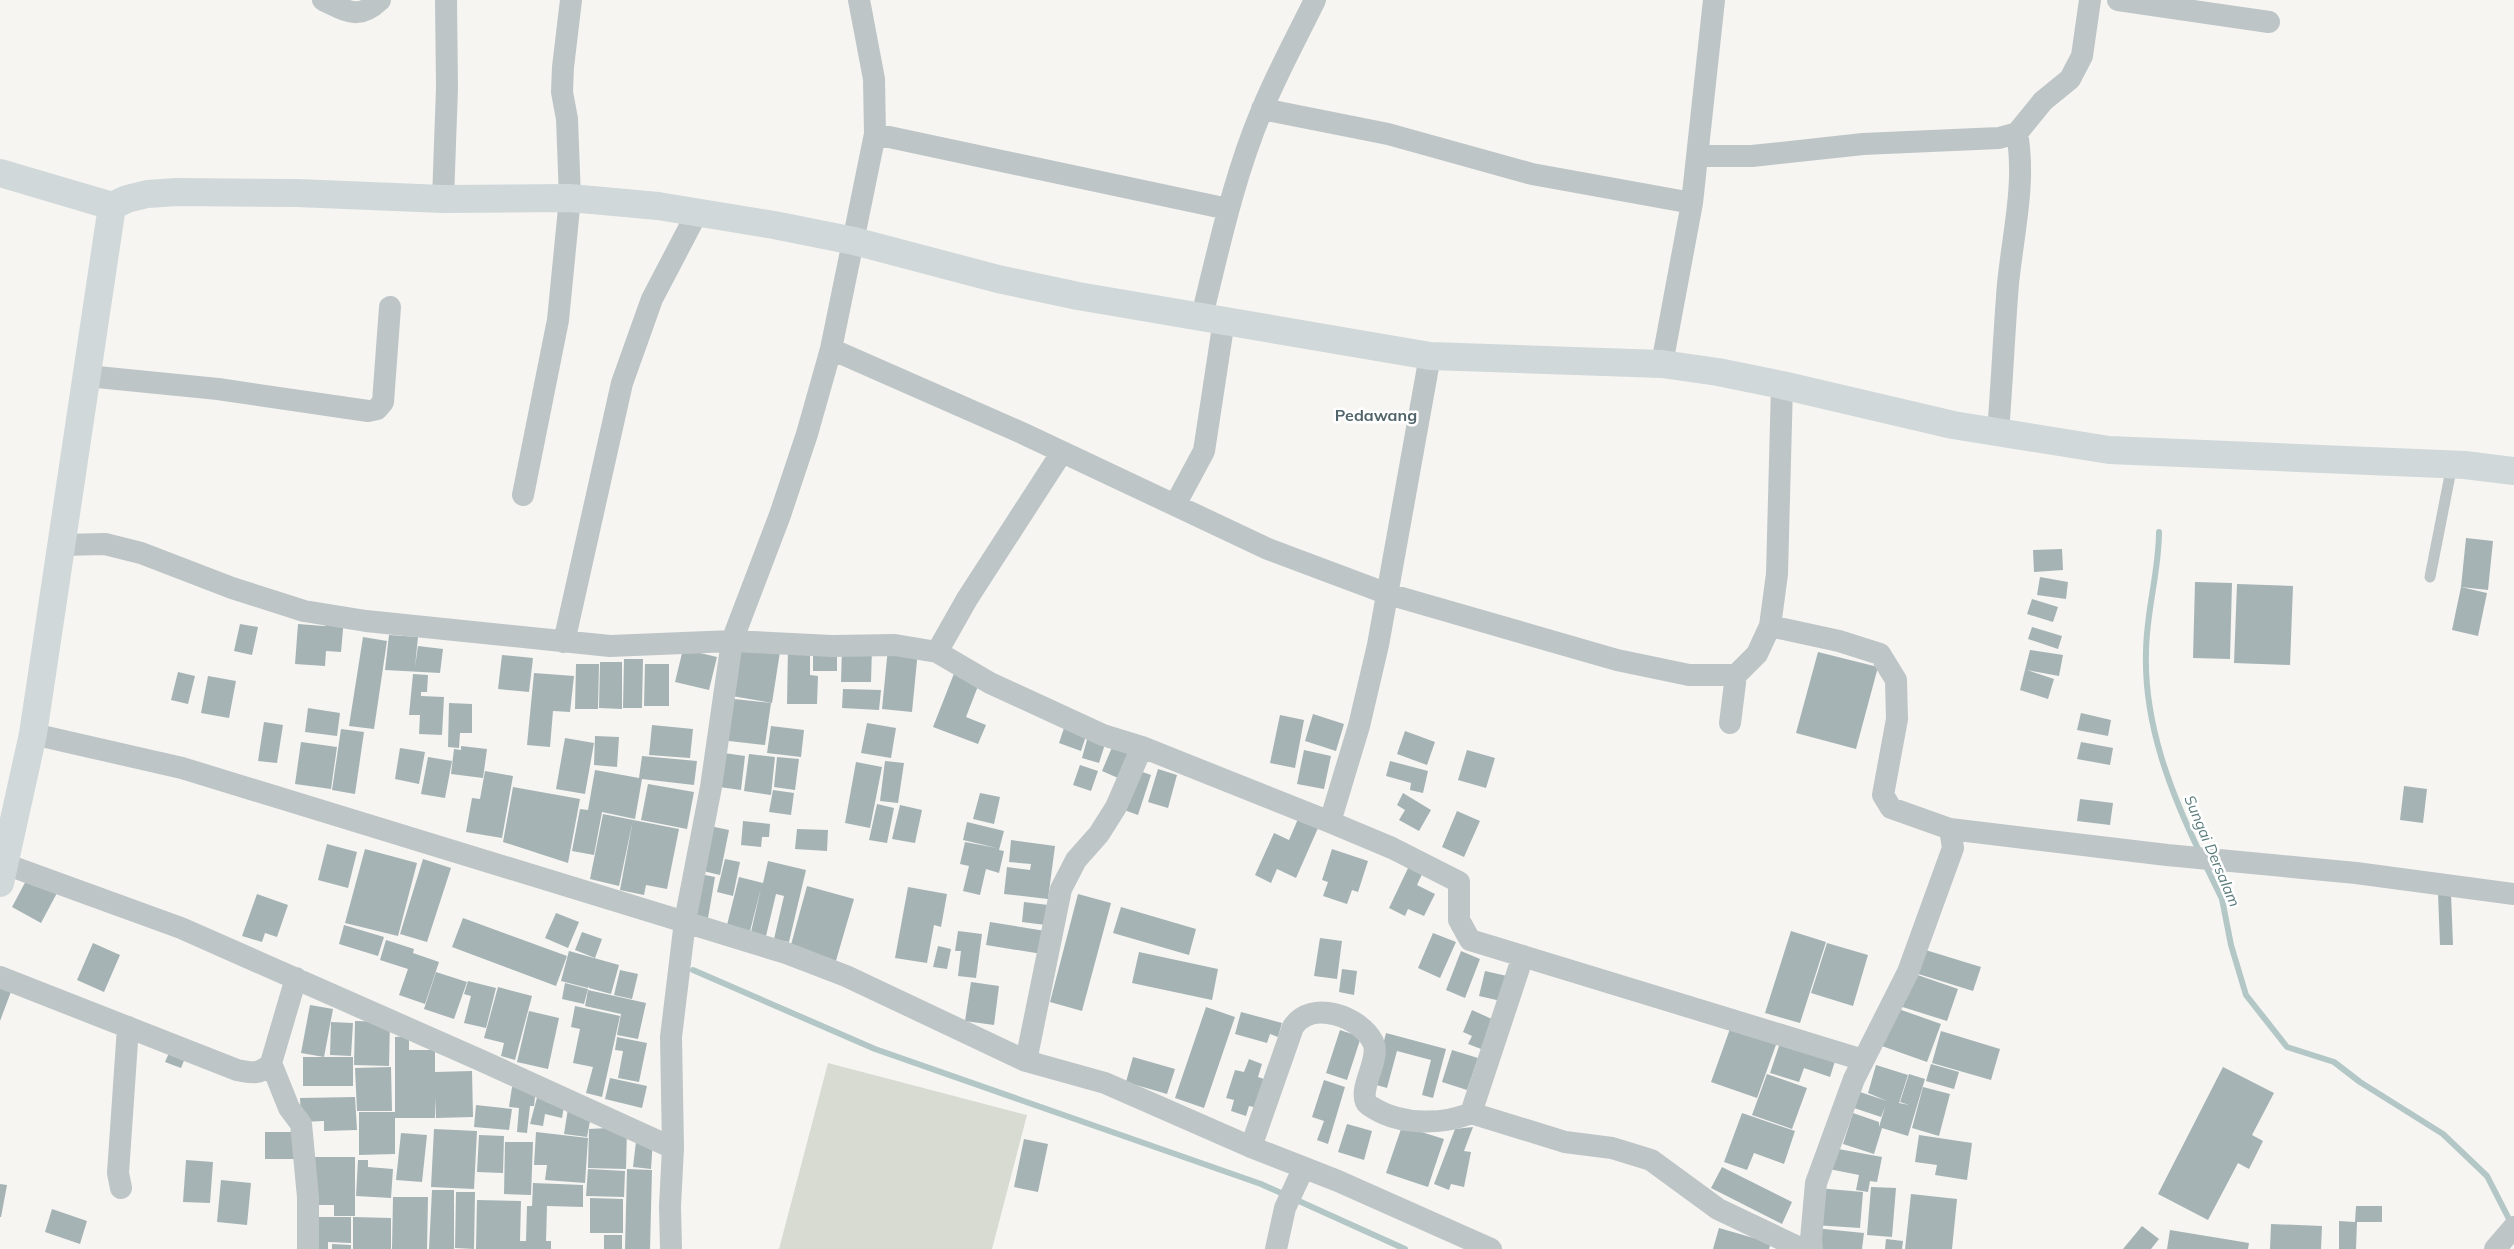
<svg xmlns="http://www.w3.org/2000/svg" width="2514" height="1249" font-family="Mulish,sans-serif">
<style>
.green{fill:#d7dbd1}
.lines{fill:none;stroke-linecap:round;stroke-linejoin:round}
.stream{stroke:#b3c7c7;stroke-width:6}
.building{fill:#a5b3b5}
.lane{stroke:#bec5c7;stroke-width:11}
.street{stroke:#bec5c7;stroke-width:22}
.secondary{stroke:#d0d8d9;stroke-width:28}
.labels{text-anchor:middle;stroke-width:5;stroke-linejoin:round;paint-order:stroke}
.water-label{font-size:15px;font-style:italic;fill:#5a7b7b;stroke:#fff}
.quarter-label{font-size:16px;font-weight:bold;fill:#51656a;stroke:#fff}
</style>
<rect width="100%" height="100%" fill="#f6f5f2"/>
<path class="green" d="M828 1063 1027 1115 992 1249H779Z"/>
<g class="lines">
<path class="stream" d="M2159 532C2159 572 2146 612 2146 653 2144 723 2170 791 2200 853
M2205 864 2222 899 2231 945 2246 995 2287 1047 2334 1062 2360 1082 2443 1134 2487 1176 2512 1225
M693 970 875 1049 1261 1184 1405 1249"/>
</g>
<path class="building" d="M2466 538 2493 541 2488 590 2461 587Z
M2062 549 2063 570 2034 572 2033 550Z
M2040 577 2068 582 2066 599 2037 595Z
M2195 582 2232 583 2230 659 2193 658Z
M2237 584 2293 586 2290 665 2234 663Z
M2461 587 2487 593 2478 636 2452 630Z
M2032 599 2058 607 2053 622 2027 614Z
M344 618 341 652 326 651 325 666 295 664 298 624 324 626Z
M240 624 258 627 252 655 234 651Z
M2032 627 2062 636 2058 649 2028 639Z
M389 635 418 637 415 667 418 646 443 649 440 673 385 670Z
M363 637 387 641 374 729 349 726Z
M734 644 780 652 772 703 726 695Z
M788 647H810V675L818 676 817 704H787Z
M813 648H837V671H813Z
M842 648H872L871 682H841Z
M888 648 918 650 912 712 882 709Z
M683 649 717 657 709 690 675 682Z
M2030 650 2063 655 2059 676 2027 670 2054 679 2048 699 2020 690Z
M1818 652 1878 667 1856 749 1796 733Z
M502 655 533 658 529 692 498 689Z
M624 659H643L642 708H623Z
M600 662H622V709L599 708Z
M576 664H599L598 709H575Z
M645 664H669V706H644Z
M955 671 980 681 966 717 986 725 978 744 933 727Z
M178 672 195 676 188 704 171 700Z
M534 673 574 676 570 712 553 711 550 747 527 745Z
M413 674 428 675 427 692H421V696L444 697 442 735 419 734 420 715H409Z
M208 676 236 681 229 718 201 713Z
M843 689 881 690 879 710 842 708Z
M725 698 771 703 765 745 720 740Z
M449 703 472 704V733H460L459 748 448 747Z
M308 708 340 713 337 736 305 732Z
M2081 713 2111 720 2108 736 2077 730Z
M1313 714 1344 724 1336 751 1305 741Z
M1280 715 1304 720 1295 768 1270 763Z
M264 722 283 725 277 763 258 761Z
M867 723 896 728 891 758 861 753Z
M652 725 693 729 690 758 649 755Z
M771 726 804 730 801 757 767 753Z
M1064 728 1086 736 1081 751 1059 743Z
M341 729 364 732 355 794 332 790Z
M1405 731 1435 742 1427 765 1397 754Z
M595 736 619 737 617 767 594 765Z
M1088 736 1106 741 1099 763 1082 758Z
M565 738 594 743 585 794 556 789Z
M301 742 337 747 331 789 295 784Z
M2081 742 2113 748 2110 765 2077 759Z
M1113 745 1129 752 1118 778 1102 771Z
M461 746 487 749 483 778 451 774 454 749 461 750Z
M400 748 425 752 419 784 395 779Z
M1304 750 1331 756 1324 789 1297 784Z
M1467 750 1495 758 1486 788 1458 780Z
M717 752 745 756 741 790 712 786Z
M749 754 775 757 771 795 744 791Z
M642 756 697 761 694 785 642 779 635 819 602 812 594 855 572 851 580 809 588 810 595 770 639 778Z
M428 757 452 761 445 798 421 794Z
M777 757 799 759 795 790 774 787Z
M885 761 904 763 898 803 880 801Z
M1390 761 1428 771 1423 793 1410 790 1411 783 1386 776Z
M856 762 882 767 870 828 845 823Z
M1080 765 1098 771 1091 791 1073 785Z
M1158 769 1177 775 1168 808 1148 802Z
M1137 770 1151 775 1138 815 1124 810Z
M485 771 513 776 502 838 466 832 472 798 480 799Z
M648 784 694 792 687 829 641 820Z
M2404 786 2427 789 2423 823 2400 820Z
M513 787 580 799 568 863 503 842Z
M773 790 794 793 791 815 769 812Z
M980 793 1000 797 994 824 973 819Z
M1403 793 1431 810 1419 831 1399 820 1405 810 1397 805Z
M2080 799 2113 803 2110 825 2077 821Z
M877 804 894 808 887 843 869 840Z
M900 805 922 810 915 843 892 839Z
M1457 811 1480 821 1464 857 1442 847Z
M603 814 633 820 619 886 590 879Z
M1298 819 1318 828 1296 878 1277 869 1271 883 1255 875 1274 833 1289 840Z
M633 820 679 829 667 889 646 885 644 895 620 890Z
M743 821 770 824 769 837H762L761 847 741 845Z
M967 822 1004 831 999 850 1004 851 999 873 986 869 980 895 963 891 969 866 960 864 965 842 997 848 963 840Z
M705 825 729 830 720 875 695 869Z
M797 829 828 830 827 851 795 849Z
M1011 840 1055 846 1048 899 1004 894 1007 867 1030 870 1031 864 1009 862Z
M327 844 357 852 348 888 318 880Z
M365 849 417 863 398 936 345 923Z
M1332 849 1368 861 1358 892 1352 890 1347 904 1323 896 1328 882 1322 880Z
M423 859 451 868 427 942 400 934Z
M725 859 740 862 733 896 717 892Z
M768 861 806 870 789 942 774 939 784 896 776 894 766 936 751 932 761 888 748 939 725 933 739 877 763 883Z
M1410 864 1424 870 1417 885 1435 894 1424 916 1408 909 1405 916 1389 908Z
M695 873 715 877 708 918 687 915Z
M28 877 57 893 41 923 12 907Z
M807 886 854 899 835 964 789 952Z
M908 887 947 894 941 927 934 925 927 963 895 958Z
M2438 893H2451L2453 945H2440Z
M257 894 288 905 277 937 265 933 262 942 242 936Z
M1078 894 1111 903 1082 1011 1050 1002Z
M1024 902 1048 905 1046 925 1022 922Z
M1121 907 1196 929 1189 955 1113 933Z
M556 913 579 922 568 948 545 938Z
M463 918 567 956 556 986 452 947Z
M990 922 1045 931 1042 954 986 945Z
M344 925 384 937 378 956 339 944Z
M958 931 982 934 976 978 958 976 961 951H955Z
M1791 931 1826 942 1800 1023 1765 1013Z
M582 932 602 939 595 958 575 950Z
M1433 933 1456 942 1440 978 1418 968Z
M1320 938 1342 941 1337 979 1314 976Z
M386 940 414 949 413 953 439 962 425 1004 399 995 408 969 380 960Z
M93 943 120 955 104 992 77 980Z
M1827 943 1868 955 1853 1006 1811 993Z
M938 946 951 949 947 969 933 967Z
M1919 948 1981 967 1973 991 1912 972Z
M569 951 619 965 611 994 589 988V986L588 988 561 981Z
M1461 951 1480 959 1465 998 1446 990Z
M1139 952 1218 969 1212 1000 1132 983Z
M1342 969 1357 971 1354 995 1339 992Z
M620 970 638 974 632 999 614 995Z
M1485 971 1507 976 1501 1001 1479 996Z
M436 972 467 982 454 1019 424 1009Z
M1909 972 1958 989 1947 1021 1893 1004Z
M468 981 496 988 486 1028 464 1023 471 996 464 994Z
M971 982 999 986 994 1025 965 1021Z
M565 983 588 989 584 1004 562 999Z
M0 985 12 989 0 1021Z
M498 987 532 996 515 1060 501 1056 504 1043 484 1038Z
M588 990 646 1003 638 1039 617 1035 621 1014 585 1006Z
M310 1005 333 1009 324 1057 301 1053Z
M575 1006 620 1016 602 1097 586 1093 593 1067 573 1063 580 1029 571 1027Z
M1206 1007 1235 1017 1204 1108 1175 1098Z
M1893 1007 1941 1024 1927 1062 1879 1045Z
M1472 1010 1494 1020 1481 1049 1468 1044 1472 1036 1463 1032Z
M529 1011 559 1018 548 1069 517 1062Z
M1241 1012 1282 1023 1278 1037 1270 1034 1267 1043 1235 1034Z
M355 1021 390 1022 389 1066 354 1065Z
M331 1022 353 1023 351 1056 330 1055Z
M1731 1026 1777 1042 1757 1098 1711 1082Z
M1340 1030 1361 1037 1347 1080 1326 1073Z
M1941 1031 2000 1049 1991 1080 1932 1063Z
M1386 1033 1446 1049 1433 1098 1422 1095 1431 1060 1397 1051 1387 1088 1373 1084Z
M409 1036V1050H435V1072L472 1071 473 1117 436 1118 435 1097V1118H395V1154L359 1155V1112H395V1037Z
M617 1037 647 1043 639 1082 618 1078 623 1051 615 1050Z
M1781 1040 1836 1058 1830 1077 1804 1068 1799 1082 1770 1073Z
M172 1046 187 1053 181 1068 165 1062Z
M1452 1050 1478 1058 1467 1090 1442 1082Z
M303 1057H353V1086H303Z
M1133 1057 1175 1069 1167 1094 1126 1082Z
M1249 1059 1262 1064 1258 1077 1267 1080 1258 1108 1249 1106 1246 1116 1231 1111 1234 1100 1226 1098 1235 1070 1244 1072Z
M1931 1064 1959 1072 1954 1089 1926 1081Z
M1876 1065 1908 1075 1899 1103 1909 1105 1900 1102 1909 1074 1925 1079 1908 1136 1882 1128 1874 1154 1843 1144 1853 1113 1879 1122V1127L1885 1107 1881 1117 1845 1105 1851 1089 1887 1101 1868 1093Z
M391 1067 392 1111H357L355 1068Z
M2223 1067 2274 1093 2252 1135 2263 1141 2249 1169 2238 1163 2208 1220 2158 1194Z
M1767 1074 1807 1088 1792 1129 1752 1115Z
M610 1078 647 1086 642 1108 605 1099Z
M1324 1080 1345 1087 1328 1144 1317 1140 1324 1121 1312 1117Z
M512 1087 536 1089 534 1106H530L527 1133 517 1132 519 1108 509 1107Z
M1923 1087 1950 1094 1939 1136 1912 1128Z
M539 1090 565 1100 562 1118 545 1114 543 1126 530 1124Z
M355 1097 357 1130 324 1131V1121L301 1122 300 1098Z
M569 1102 592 1111 587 1137 564 1134Z
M476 1105 512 1109 509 1130 474 1127Z
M1742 1113 1795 1131 1784 1164 1754 1153 1747 1170 1724 1162Z
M1347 1124 1372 1131 1364 1160 1338 1152Z
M1402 1126 1444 1139 1428 1187 1386 1173Z
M627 1127 626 1169 588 1168 589 1129Z
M1473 1127 1464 1151 1471 1152 1464 1187 1451 1184 1449 1190 1434 1184 1455 1129Z
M434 1129 477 1131 474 1189 431 1187Z
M265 1132H299V1159H265Z
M536 1132 588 1138 585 1183 545 1180 547 1165H534Z
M401 1133 427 1135 422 1182 396 1180Z
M637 1133 653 1139 651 1169 633 1167Z
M479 1135 504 1136 503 1173 477 1172Z
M1919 1135 1972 1143 1967 1180 1935 1175 1937 1165 1915 1162Z
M1024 1139 1048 1144 1038 1192 1014 1187Z
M505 1142H533L531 1195 504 1194Z
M1833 1148 1882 1157 1877 1182 1870 1181 1868 1192 1856 1190 1859 1175 1829 1169Z
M310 1157H355V1216H334V1205H318Z
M186 1160 213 1162 210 1203 183 1202Z
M358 1160H368V1167L393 1169 391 1198 356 1196Z
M1722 1167 1792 1202 1782 1224 1711 1188Z
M588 1169 625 1171 624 1197 586 1196Z
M627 1169 652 1170 650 1249H625Z
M221 1180 251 1183 247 1225 217 1222Z
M533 1183 583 1185V1207L547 1206 546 1241H551V1249H476L477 1200 521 1201 520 1241H526L527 1206H532Z
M0 1184 7 1185 1 1217H0Z
M1871 1187 1896 1188 1892 1237 1867 1235Z
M1817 1188 1863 1192 1860 1228 1814 1225Z
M432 1190H454V1249H429Z
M456 1192H475L474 1249 455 1248Z
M1911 1194 1957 1199 1952 1249H1905Z
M393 1197H428L427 1249H392Z
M590 1198 623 1199V1233H590Z
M2356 1206H2382V1222H2357L2356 1249H2339V1221L2355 1222Z
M52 1209 87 1221 80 1244 45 1232Z
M310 1217H351V1243L328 1242V1249H310Z
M353 1217 391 1218V1249H353Z
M2271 1224 2322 1226 2321 1249H2270Z
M2142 1226 2159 1239 2151 1249H2123Z
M1719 1228 1771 1243 1769 1249H1713Z
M1814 1228 1864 1233 1862 1249H1817Z
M2170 1230 2249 1243 2248 1249H2167Z
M604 1235H622V1249H604Z
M1886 1239 1903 1241 1902 1249H1885Z
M332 1244 351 1245V1249H332Z"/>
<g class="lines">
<path class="lane" d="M2430 577 2452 465"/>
<path class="street" d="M323 0C347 11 358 21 380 0
M2118 0 2269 22
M1262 109 1388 134 1532 174 1692 203
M875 134 1228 209
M1698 156H1752L1863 144 1999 138 2017 133 2043 101 2070 79 2082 56 2090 0
M443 199 447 88 446 0
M1202 316C1219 247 1234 176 1262 110 1277 73 1297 37 1315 0
M831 349 1022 433 1268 549 1388 594 1617 660 1689 675H1736L1757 654 1770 626 1777 574 1782 385
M1662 364 1692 203 1714 0
M87 376 218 389 368 411 377 409 383 402 390 307
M1998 432C2002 383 2004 333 2008 284 2013 233 2026 183 2017 133
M523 495 558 320 570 198 567 119 562 92 563 67 571 0
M1175 505 1204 451 1224 320
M60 545 105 544 141 553 232 588 304 611 366 621 610 646 732 641 832 646 895 645 937 652 990 683 1103 735 1142 747 1330 822 1392 848 1459 882V920L1470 940 1863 1060
M1770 626 1839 641 1880 654 1896 680 1897 719 1883 795 1891 808 1950 829 1953 848 1908 972 1854 1079 1816 1183 1811 1239 1812 1249
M564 642 622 383 652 299 698 211
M937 652 967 599 1062 452
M1730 723 1736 675
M33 734 182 768 786 953 846 976 1026 1061 1105 1083 1251 1147 1338 1181 1491 1249
M1330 822 1359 726 1378 645 1430 356
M1950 829 2167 855 2356 873 2514 894
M5 864 181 928 480 1060 673 1148
M0 977 237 1070C252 1073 260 1075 271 1063L296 978
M1026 1061 1061 889 1076 860 1099 834 1116 807 1142 747
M271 1063 289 1108 301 1124 308 1197V1249
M1471 1113 1565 1142 1612 1148 1651 1160 1718 1209 1802 1249
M1251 1147 1293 1027C1311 999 1360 1016 1373 1042 1381 1059 1359 1086 1366 1102 1367 1105 1372 1107 1375 1109 1402 1125 1443 1125 1471 1113L1523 956
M121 1188 118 1173 128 1027
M671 1249 670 1206 673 1148 671 1037 685 921 711 787 732 641 780 515 807 434 831 349 875 134 874 79 859 0
M1276 1249 1285 1208 1303 1169
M2495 1249 2514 1227"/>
<path class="secondary" d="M0 173 112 206 33 734 0 883
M112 206 127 199 147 194 177 192 297 193 443 199 570 198 658 206 774 225 854 241 998 279 1078 296 1430 356 1662 364 1718 372 1782 385 1953 425 2109 450 2465 465 2514 471"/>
</g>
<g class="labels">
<g class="water-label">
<text transform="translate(2212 851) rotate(67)" y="5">Sungai Dersalam</text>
</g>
<g class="quarter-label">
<text x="1376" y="421">Pedawang</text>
</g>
</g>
</svg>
